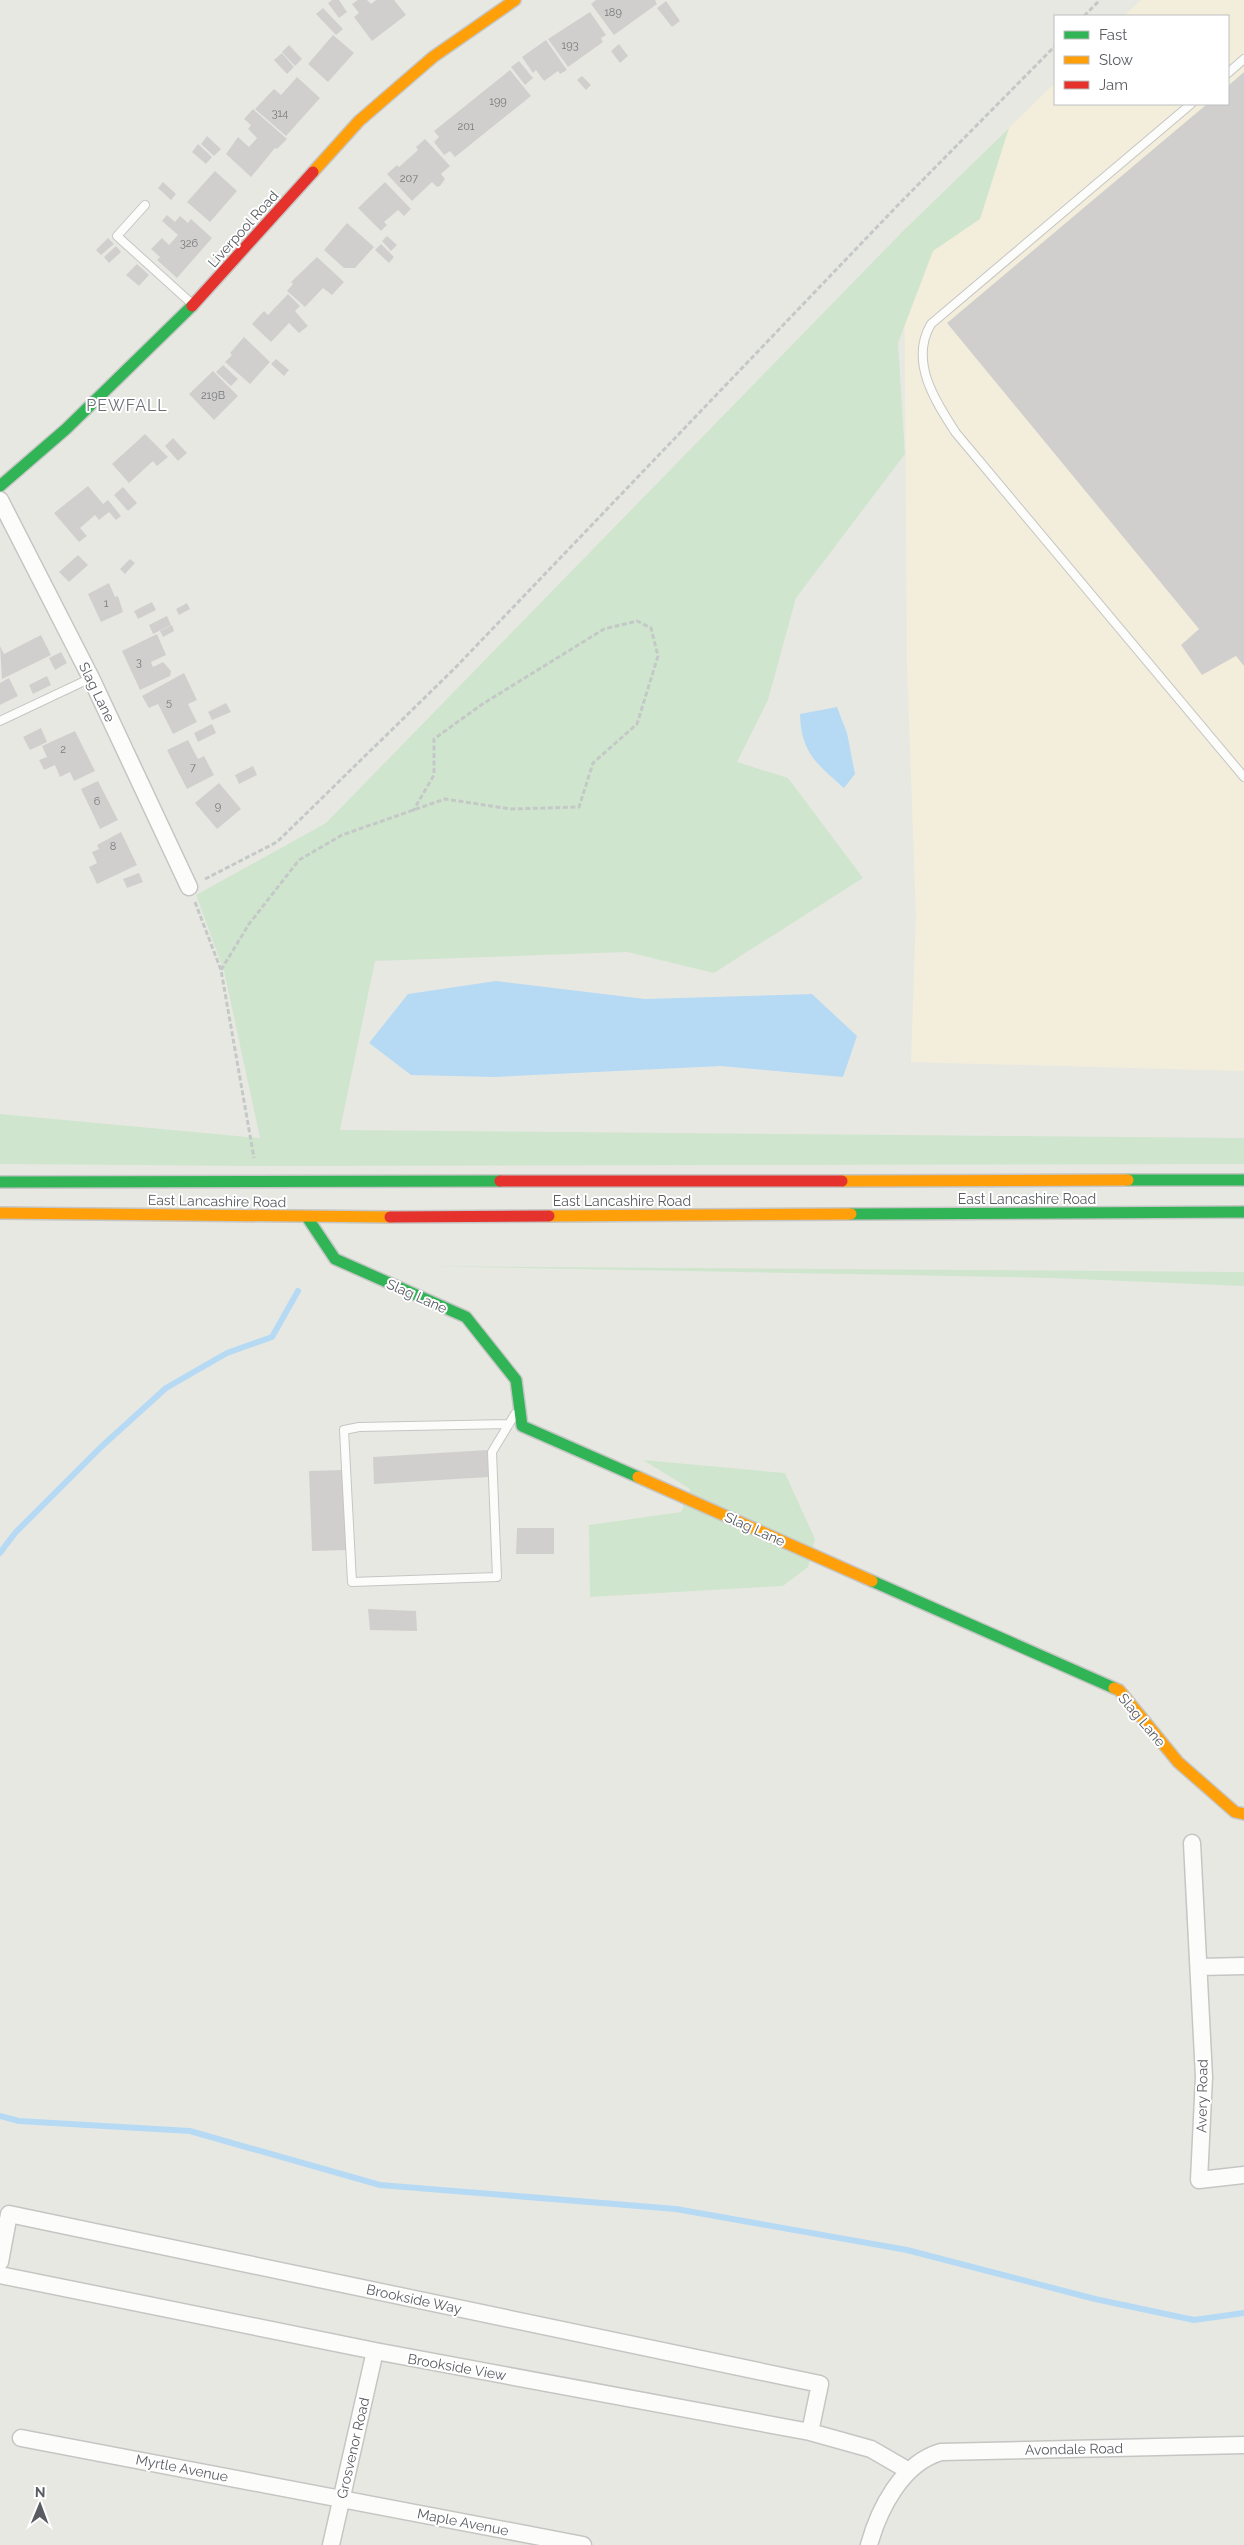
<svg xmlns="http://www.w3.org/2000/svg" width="1244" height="2545" font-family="Raleway,sans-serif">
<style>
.commercial{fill:#f3eedb}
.green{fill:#d0e5ce}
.water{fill:#b6daf4}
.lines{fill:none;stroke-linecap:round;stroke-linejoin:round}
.stream{stroke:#b6daf4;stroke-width:6}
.building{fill:#d0cfcd}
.lane-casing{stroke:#c5c5c4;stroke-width:10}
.street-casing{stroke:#c5c5c4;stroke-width:19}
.fast-casing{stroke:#c5c6c5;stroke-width:14}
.slow-casing{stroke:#c5c6c5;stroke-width:14}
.jam-casing{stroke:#c5c6c5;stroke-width:14}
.path{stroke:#c4c9c7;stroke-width:3;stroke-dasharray:5 2.5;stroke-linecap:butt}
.lane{stroke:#fcfcfb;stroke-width:8}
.street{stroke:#fcfcfb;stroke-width:16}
.fast{stroke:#30b455;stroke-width:11}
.slow{stroke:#ff9f0a;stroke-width:11}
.jam{stroke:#e5322d;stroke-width:11}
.labels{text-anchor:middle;stroke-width:4;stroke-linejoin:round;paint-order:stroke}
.number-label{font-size:11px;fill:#787a7d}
.street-label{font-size:14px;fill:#595c61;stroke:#fff}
.quarter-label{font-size:16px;letter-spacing:1px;fill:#6a6e73;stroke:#fff}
</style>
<rect width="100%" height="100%" fill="#e8e8e3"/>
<path class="commercial" d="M1141 0H1244V1071L911 1062 916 916 907 665 904 230 1055 83V104H1228V16H1124Z"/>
<path class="green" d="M1009 128 980 219 933 251 898 343 905 454 796 598 768 700 737 762 788 778 863 878 714 973 627 952 375 961 340 1130 1244 1138V1164L267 1166 0 1164V1114L260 1138 224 971 196 895 326 823 904 230Z
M422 1266 1244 1272V1286L1051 1278Z
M643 1460 785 1473 815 1539 808 1567 783 1586 590 1597 589 1525 681 1512 690 1489Z"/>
<path class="water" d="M837 707 847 733 855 774 844 788C817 764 801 753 800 714Z
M496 981 645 999 812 994 857 1036 843 1077 721 1066 494 1077 411 1075 369 1043 408 994Z"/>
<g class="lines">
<path class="stream" d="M0 1553 15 1533 101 1447 166 1388 227 1353 272 1337 298 1291
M0 2116 19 2121 190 2131 380 2185 676 2209 907 2250 1095 2299 1194 2320 1244 2313"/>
</g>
<path class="building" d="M332 0H339L347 12 339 18 328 3Z
M358 0H367L371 4 376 0H394L406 15 372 41 354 17 359 13 352 4Z
M596 0H655L657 4 614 35 591 4Z
M666 1 680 21 672 27 657 8Z
M323 8 343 29 336 35 316 14Z
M590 12 606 35 601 38 603 42 568 67 548 39Z
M333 35 354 53 328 82 308 64Z
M546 40 567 70 560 74 558 71 544 81 536 70 533 73 522 57Z
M619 44 628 56 620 63 611 51Z
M289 45 302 59 295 66 282 52Z
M282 53 294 67 287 74 274 60Z
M519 61 533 78 525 85 511 67Z
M510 70 531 96 455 157 450 151 444 155 434 142 439 137 434 131Z
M1244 72V666L1236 656 1202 675 1181 645 1199 629 947 323 1207 104H1228V86Z
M582 76 591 85 586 90 577 80Z
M297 77 320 98 286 136 255 109 274 89 281 95Z
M253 109 287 139 277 149 275 148 251 177 226 154 238 137 249 147 257 138 248 129 251 125 244 119Z
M207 136 221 149 214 156 201 144Z
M425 139 450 166 441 174 445 179 440 186 437 187 432 182 412 201 387 174 397 165 399 167 418 150 416 147Z
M198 144 212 157 206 164 192 152Z
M215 171 237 191 210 222 187 202Z
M163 182 176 194 171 200 158 188Z
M385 182 411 209 404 216 398 210 384 222 387 225 381 231 358 208Z
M167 215 175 222 180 216 188 223 191 219 212 238 177 278 157 260 160 257 151 249 162 238 169 245 178 235 162 221Z
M347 223 374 247 355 268H344L324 250Z
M387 236 397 245 391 251 382 241Z
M108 238 114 244 101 255 96 250Z
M381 244 394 257 389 263 375 250Z
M116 246 121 252 109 263 104 257Z
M317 257 344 282 332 295 323 288 305 307 287 291 293 284 291 282Z
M137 264 149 275 139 286 126 275Z
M288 294 300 306 295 311 308 326 299 333 289 323 271 342 252 324 264 311 268 315Z
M244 337 270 362 250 384 225 362 232 355 230 353Z
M276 359 289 370 284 376 271 364Z
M223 365 238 379 231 386 216 372Z
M213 371 238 396 214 420 189 394Z
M145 434 168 457 157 466 153 461 129 483 112 464Z
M173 438 187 453 178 461 165 446Z
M88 486 103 504 108 500 121 516 116 520 109 512 99 520 95 515 80 528 87 536 79 542 54 513Z
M123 487 137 503 128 511 114 495Z
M78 555 88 565 69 582 59 572Z
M130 559 135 563 125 574 120 569Z
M109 583 115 597 118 596 123 612 101 622 88 594Z
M152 602 156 610 138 619 134 611Z
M187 603 190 609 179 615 176 609Z
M167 616 171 625 153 634 149 625Z
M172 625 174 631 163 637 160 631Z
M157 634 166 655 151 662 153 667 163 662 171 671 170 676 140 690 122 651Z
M41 635 51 655 2 679 0 646 4 654Z
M61 652 67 663 55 670 49 658Z
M184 673 197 700 188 704 197 722 173 734 158 704 149 708 142 696Z
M47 676 51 685 33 694 29 685Z
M9 678 18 696 0 705V683Z
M226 703 231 712 212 720 208 712Z
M212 724 216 733 198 742 194 733Z
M41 728 47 742 30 750 23 737Z
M75 731 95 771 74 781 70 772 60 777 55 765 44 770 39 760 47 757 42 746Z
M188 740 198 759 204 756 214 775 187 789 167 750Z
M253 766 257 775 239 784 235 775Z
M98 781 118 820 100 829 81 789Z
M219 783 241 809 217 829 195 803Z
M121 832 137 865 97 884 89 867 97 863 92 852 99 849 97 845Z
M139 873 143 882 127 888 123 879Z
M487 1450 489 1477 374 1484 373 1457Z
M343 1470 346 1550 312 1551 309 1471Z
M517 1528H554V1554H516Z
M368 1609 416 1611 417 1631 370 1630Z"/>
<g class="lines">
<g class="lane-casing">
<path id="lane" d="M1228 73 1244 59
M1191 104 931 324C909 361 935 401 956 433L1244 777
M145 205 117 236 190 302
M0 721 91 678
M509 1424 359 1427 344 1430 352 1582 497 1577 492 1452 515 1414"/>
</g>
<g class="street-casing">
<path id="street" d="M0 500 91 678 189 887
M1192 1843 1204 2077 1199 2180 1244 2175
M1199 1967 1244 1966
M0 2262 9 2214 820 2384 810 2432
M0 2275 375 2351 810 2432 871 2449 909 2471
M21 2438 583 2545
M331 2545 375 2351
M869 2545C879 2509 902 2463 941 2452L1244 2445"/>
</g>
<g class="fast-casing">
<path id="fast" d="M0 486 66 429 192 306
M1128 1180H1244
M0 1182 500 1181
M851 1214 1244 1212
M307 1217 335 1259 466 1317 516 1380 522 1426 638 1477
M872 1581 1114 1688"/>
</g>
<g class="slow-casing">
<path id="slow" d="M313 172 359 121 433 57 515 0
M842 1181 1128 1180
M0 1213 390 1217
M549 1216 851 1214
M638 1477 872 1581
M1114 1688 1119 1690 1178 1762 1235 1812 1244 1814"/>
</g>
<g class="jam-casing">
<path id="jam" d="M192 306 313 172
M500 1181H842
M390 1217 549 1216"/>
</g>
<path class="path" d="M1084 16 1100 0
M205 879 277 842 454 669 899 204 1055 46
M195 902 221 970 254 1158
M221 970 249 924 299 860 342 835 445 799 511 809 579 807 593 763 637 724 658 656 651 628 637 621 604 629 481 705 434 739V775L413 811"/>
<use href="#lane" class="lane"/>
<use href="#street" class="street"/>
<use href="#fast" class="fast"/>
<use href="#slow" class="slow"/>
<use href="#jam" class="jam"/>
</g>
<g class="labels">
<g class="number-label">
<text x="613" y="16">189</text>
<text x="570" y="49">193</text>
<text x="498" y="105">199</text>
<text x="280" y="117">314</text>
<text x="466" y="130">201</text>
<text x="409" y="182">207</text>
<text x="189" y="247">326</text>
<text x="213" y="399">219B</text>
<text x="106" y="607">1</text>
<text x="139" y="666">3</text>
<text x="169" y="706">5</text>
<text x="63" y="753">2</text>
<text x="193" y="771">7</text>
<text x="97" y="805">6</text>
<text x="218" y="810">9</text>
<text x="113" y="850">8</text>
</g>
<g class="street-label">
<text transform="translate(243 229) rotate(-48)" y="5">Liverpool Road</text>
<text transform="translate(97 692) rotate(64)" y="5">Slag Lane</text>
<text x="1027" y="1204">East Lancashire Road</text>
<text transform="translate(217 1201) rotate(1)" y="5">East Lancashire Road</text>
<text x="622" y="1206">East Lancashire Road</text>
<text transform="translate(417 1296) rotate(24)" y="5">Slag Lane</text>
<text transform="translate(755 1529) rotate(24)" y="5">Slag Lane</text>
<text transform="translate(1142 1720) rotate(50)" y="5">Slag Lane</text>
<text transform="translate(1202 2096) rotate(-89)" y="5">Avery Road</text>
<text transform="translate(414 2299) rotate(12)" y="5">Brookside Way</text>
<text transform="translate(457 2367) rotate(10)" y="5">Brookside View</text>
<text transform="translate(353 2448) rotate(-77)" y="5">Grosvenor Road</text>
<text transform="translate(1074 2449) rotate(-1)" y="5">Avondale Road</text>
<text transform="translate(182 2468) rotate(11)" y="5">Myrtle Avenue</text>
<text transform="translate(463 2522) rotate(11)" y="5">Maple Avenue</text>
</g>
<g class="quarter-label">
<text x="127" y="411">PEWFALL</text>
</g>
</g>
<rect x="1054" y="15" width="175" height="90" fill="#ffffff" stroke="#bdbec0"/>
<rect x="1064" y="31" width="25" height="8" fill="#30b455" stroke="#bdbec0"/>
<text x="1099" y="40" font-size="15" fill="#595c61">Fast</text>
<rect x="1064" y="56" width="25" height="8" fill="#ff9f0a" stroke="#bdbec0"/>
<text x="1099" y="65" font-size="15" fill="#595c61">Slow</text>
<rect x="1064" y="81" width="25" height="8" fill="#e5322d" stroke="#bdbec0"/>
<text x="1099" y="90" font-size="15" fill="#595c61">Jam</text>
<g transform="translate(40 2505) rotate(1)" stroke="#ffffff" stroke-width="4" paint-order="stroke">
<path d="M0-4L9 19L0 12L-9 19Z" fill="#595c61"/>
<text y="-8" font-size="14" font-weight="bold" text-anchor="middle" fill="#595c61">N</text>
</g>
</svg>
